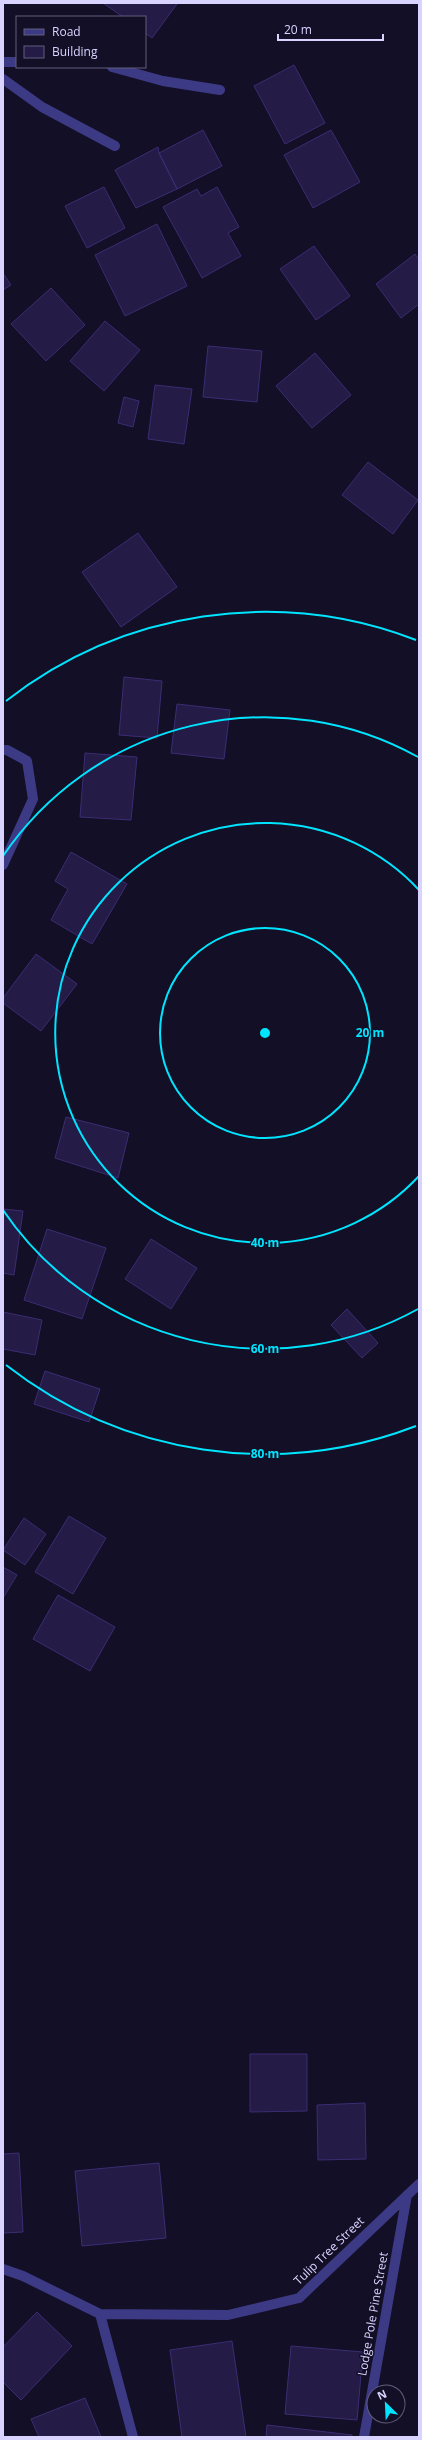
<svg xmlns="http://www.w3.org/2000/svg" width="422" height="2440" font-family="'Open Sans',sans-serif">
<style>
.building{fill:#241b47;stroke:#3b2d73}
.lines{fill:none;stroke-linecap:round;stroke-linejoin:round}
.minor{stroke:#3d3a85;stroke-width:10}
.ring{fill:none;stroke:#00e5ff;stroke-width:2}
.labels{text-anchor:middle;stroke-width:3;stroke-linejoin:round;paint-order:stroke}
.street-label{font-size:12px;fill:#d9d4ff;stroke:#130f26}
.centre{fill:#00e5ff;stroke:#130f26;stroke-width:2}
.ring-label{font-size:12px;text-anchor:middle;font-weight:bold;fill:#00e5ff;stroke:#130f26;stroke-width:3;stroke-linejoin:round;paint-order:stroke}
</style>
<rect width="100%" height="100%" fill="#130f26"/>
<path class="building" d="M103 3H176L177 4 152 38 145 33V17H123Z
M294 65 325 123 285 144 254 86Z
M203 130 222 166 177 189 159 153Z
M331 130 360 182 313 208 284 155Z
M158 147 159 153 177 189 136 208 115 170Z
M104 187 125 228 87 248 65 206Z
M217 187 239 227 228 233 241 256 202 278 163 207 197 189 201 196Z
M157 224 187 286 125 316 95 255Z
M314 246 350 296 316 320 280 269Z
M415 254 419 260V304L401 318 376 284Z
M3 273 11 285 3 290Z
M51 288 85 325 46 361 11 324Z
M105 321 140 350 104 391 70 361Z
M208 346 262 351 257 402 203 397Z
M315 353 351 395 312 428 276 386Z
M155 385 192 389 184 444 148 439Z
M124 397 139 401 133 427 118 423Z
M368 462 418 500 393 534 342 495Z
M138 533 177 587 121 627 82 572Z
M124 677 162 681 157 738 119 735Z
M177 704 230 710 224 759 171 753Z
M85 753 137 757 131 820 80 817Z
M71 852 127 884 92 944 51 920 68 889 55 881Z
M36 954 77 984 41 1031 3 1003V998Z
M66 1117 129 1133 118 1178 55 1158Z
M3 1209 23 1211 14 1275 3 1273Z
M47 1229 106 1248 82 1319 24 1300Z
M151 1239 197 1268 171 1309 125 1279Z
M347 1309 378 1343 362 1358 331 1325Z
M3 1312 42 1320 35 1355 3 1349Z
M45 1371 100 1389 89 1422 34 1404Z
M69 1516 106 1538 73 1594 35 1572Z
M24 1518 46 1534 25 1565 3 1550Z
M3 1567 17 1575 3 1598Z
M58 1595 115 1627 90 1671 33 1639Z
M250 2054H307V2111L250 2112Z
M365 2103 366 2159 318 2160 317 2105Z
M19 2153 23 2232 3 2233V2154Z
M159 2163 166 2238 82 2246 75 2171Z
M37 2312 72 2346 21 2400 3 2382V2347Z
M232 2341 246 2437H182L170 2350Z
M291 2346 363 2352 357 2420 285 2414Z
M85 2398 101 2437H39L31 2419Z
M267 2425 352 2435V2437H266Z"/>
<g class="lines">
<path class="minor" d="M3 62H17
M112 67 163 81 220 90
M3 79 42 107 115 146
M3 750H7L27 761 33 799 3 865
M3 2269 23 2276 100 2314 228 2315 299 2298 419 2184
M100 2314 133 2437
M364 2437 407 2195"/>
</g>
<g class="ring">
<circle cx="265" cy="1033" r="105"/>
<path d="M419 1176A210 210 0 1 1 419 890"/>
<path d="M418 1309A316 316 0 0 1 3 1210M3 856A316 316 0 0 1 418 757"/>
<path d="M416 1426A421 421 0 0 1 6 1365M6 701A421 421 0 0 1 416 640"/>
</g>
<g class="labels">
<g class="street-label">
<text transform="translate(329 2251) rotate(-44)" y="4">Tulip Tree Street</text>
<text transform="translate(373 2314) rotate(-80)" y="4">Lodge Pole Pine Street</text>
</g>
</g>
<circle cx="265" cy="1033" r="6" class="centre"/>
<g class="ring-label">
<text x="370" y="1037">20 m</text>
<text x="265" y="1247">40 m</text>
<text x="265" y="1353">60 m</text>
<text x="265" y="1458">80 m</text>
</g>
<rect width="422" height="2440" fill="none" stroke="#d9d4ff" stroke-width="8"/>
<rect x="16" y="16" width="130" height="52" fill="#130f26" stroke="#625e7d"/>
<rect x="24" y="29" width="20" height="6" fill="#3d3a85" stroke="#625e7d"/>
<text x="52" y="36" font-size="12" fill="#d9d4ff">Road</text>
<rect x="24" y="46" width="20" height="12" fill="#241b47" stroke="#625e7d"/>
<text x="52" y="56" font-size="12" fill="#d9d4ff">Building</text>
<g transform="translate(386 2404) rotate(336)"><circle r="19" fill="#130f26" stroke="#625e7d"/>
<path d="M0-3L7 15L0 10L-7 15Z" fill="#00e5ff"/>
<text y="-6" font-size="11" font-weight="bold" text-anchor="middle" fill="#d9d4ff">N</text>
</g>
<path d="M278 34v6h105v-6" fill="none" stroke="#d9d4ff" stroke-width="2"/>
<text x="284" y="34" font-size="12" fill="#d9d4ff" stroke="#130f26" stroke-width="3" paint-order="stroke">20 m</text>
</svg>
